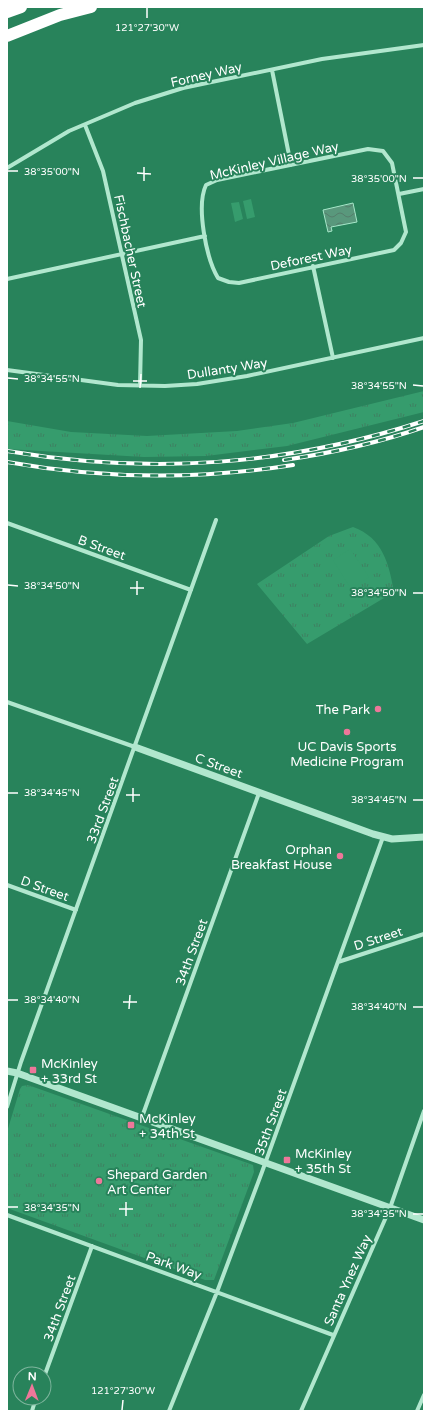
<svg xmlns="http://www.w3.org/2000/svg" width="431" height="1418" font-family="'Varela Round',sans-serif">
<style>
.grass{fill:url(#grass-tufts)}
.pitch{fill:#369c6d}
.water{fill:url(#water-waves);stroke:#a6e7c9}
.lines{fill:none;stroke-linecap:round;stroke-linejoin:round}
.minor{stroke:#b1e7ce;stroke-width:4}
.tertiary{stroke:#b1e7ce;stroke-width:7}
.motorway{stroke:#fff;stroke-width:12}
.rail-casing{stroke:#fff;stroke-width:4}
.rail{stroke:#28835b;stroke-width:2.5;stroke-dasharray:8;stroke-linecap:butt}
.ticks{fill:none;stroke:#fff;stroke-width:1.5}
.poi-dot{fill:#ee779a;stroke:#28835b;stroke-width:1.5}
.labels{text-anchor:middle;stroke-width:4;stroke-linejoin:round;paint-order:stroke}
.street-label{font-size:13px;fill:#fff;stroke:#28835b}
.poi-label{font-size:13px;fill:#fff;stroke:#28835b;text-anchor:start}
.ticks-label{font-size:10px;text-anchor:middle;fill:#fff;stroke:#28835b;stroke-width:4;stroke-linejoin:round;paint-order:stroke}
</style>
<defs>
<pattern id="grass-tufts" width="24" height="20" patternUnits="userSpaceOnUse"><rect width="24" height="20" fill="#369c6d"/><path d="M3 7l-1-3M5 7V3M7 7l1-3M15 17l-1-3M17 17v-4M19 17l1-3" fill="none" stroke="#3e8061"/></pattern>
<pattern id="water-waves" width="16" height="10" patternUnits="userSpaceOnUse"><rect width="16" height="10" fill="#59987c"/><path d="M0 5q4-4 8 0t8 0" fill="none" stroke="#547d6b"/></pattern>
</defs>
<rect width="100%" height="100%" fill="#28835b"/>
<path class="grass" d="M424 391V412L287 446 206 456 144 457 7 449V421L71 432 147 436 237 431 293 423Z
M353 527C383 538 389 564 394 592L307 644 257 584 329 536Z
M28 1085 253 1165 254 1172 214 1280H205L7 1208V1132L20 1089 22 1086Z"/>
<path class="pitch" d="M251 199 255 217 247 219 243 201Z
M239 202 243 219 235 222 231 203Z
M350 549 369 577 351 589 333 560Z"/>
<path class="water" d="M353 203 357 222 331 227 332 231 328 232 323 210Z"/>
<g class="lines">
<path class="minor" d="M272 70 291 165
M85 125 103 171 141 340 140 385
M368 149 383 151 392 163 406 232 401 243 394 250 239 283 229 282 218 278C206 258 196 206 206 185L217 180Z
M7 168 69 131 135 103 183 88 322 59 424 45
M399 194 424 189
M313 266 333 358
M7 279 205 236
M7 370 118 385 165 386 197 384 247 376 424 338
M7 523 191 590
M7 702 135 747
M7 885 76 910
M338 962 424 934
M7 1107 21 1062 216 520
M142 1117 259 793
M7 1215 333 1335
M44 1377 92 1246
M32 1411 36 1398
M169 1411 217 1292 262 1172 383 837
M301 1411 390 1208 424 1111
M417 1411 424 1395"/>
<path class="tertiary" d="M135 747 373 834 392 839 424 837
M7 1071 17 1073 424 1220"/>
<path class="motorway" d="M7 12 21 7
M7 36 60 15 91 7"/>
<g class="rail-casing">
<path id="rail" d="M7 451C150 475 285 466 424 421
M284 460C332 453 378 443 424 427
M7 462C102 479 198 480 293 465"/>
</g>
<use href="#rail" class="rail"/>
</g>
<path class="ticks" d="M147 18V8M8 171H18M137 173 151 174M413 178H423M144 181V167M8 378 18 379M133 381H147M413 385 423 386M140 388 141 374M8 585 18 586M130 588H144M413 593H423M137 595V581M8 793H18M126 795H140M413 800H423M133 802V788M8 1000H18M123 1002H137M413 1007H423M129 1009 130 995M8 1207H18M119 1209H133M413 1214H423M126 1216V1202M122 1410 123 1400"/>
<g class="poi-dot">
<circle cx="378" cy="709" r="4"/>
<circle cx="347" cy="732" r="4"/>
<circle cx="340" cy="856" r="4"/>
<rect x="29" y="1066" width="8" height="8" rx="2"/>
<rect x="127" y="1121" width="8" height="8" rx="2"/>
<rect x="283" y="1156" width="8" height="8" rx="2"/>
<circle cx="99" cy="1181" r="4"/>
</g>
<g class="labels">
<g class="street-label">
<text transform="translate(206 74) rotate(-13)" y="5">Forney Way</text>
<text transform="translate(274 160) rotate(-13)" y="5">McKinley Village Way</text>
<text transform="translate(131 251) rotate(78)" y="5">Fischbacher Street</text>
<text transform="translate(311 257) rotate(-12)" y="5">Deforest Way</text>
<text transform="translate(227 368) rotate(-9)" y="5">Dullanty Way</text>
<text transform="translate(102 547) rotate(20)" y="5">B Street</text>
<text transform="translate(219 765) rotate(20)" y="5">C Street</text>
<text transform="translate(102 810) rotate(-70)" y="5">33rd Street</text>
<text transform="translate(45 888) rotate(20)" y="5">D Street</text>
<text transform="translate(378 938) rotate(-18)" y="5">D Street</text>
<text transform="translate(191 952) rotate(-70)" y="5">34th Street</text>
<text transform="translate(270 1122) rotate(-70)" y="5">35th Street</text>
<text transform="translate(174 1265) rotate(20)" y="5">Park Way</text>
<text transform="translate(347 1280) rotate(-66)" y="5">Santa Ynez Way</text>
<text transform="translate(59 1308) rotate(-70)" y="5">34th Street</text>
</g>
<g class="poi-label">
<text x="370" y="714" text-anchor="end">The Park</text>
<text x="347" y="751" text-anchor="middle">UC Davis Sports<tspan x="347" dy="15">Medicine Program</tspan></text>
<text x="332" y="854" text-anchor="end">Orphan<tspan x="332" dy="15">Breakfast House</tspan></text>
<text x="41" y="1068">McKinley<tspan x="41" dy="15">+ 33rd St</tspan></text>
<text x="139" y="1123">McKinley<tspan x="139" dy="15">+ 34th St</tspan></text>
<text x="295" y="1158">McKinley<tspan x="295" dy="15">+ 35th St</tspan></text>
<text x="107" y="1179">Shepard Garden<tspan x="107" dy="15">Art Center</tspan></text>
</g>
</g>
<g class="ticks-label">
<text x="147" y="31">121°27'30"W</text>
<text x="52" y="175">38°35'00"N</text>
<text x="379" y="182">38°35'00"N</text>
<text x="52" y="382">38°34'55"N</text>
<text x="379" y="389">38°34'55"N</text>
<text x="52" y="589">38°34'50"N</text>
<text x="379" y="596">38°34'50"N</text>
<text x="52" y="796">38°34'45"N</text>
<text x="379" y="803">38°34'45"N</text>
<text x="52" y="1003">38°34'40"N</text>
<text x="379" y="1010">38°34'40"N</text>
<text x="52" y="1211">38°34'35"N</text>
<text x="379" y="1217">38°34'35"N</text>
<text x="123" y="1394">121°27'30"W</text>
</g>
<rect width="431" height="1418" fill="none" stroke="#ffffff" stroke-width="16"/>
<g transform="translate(32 1386) rotate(1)"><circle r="19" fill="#28835b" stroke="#7eb59d"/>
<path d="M0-3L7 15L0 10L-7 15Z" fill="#ee779a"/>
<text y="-6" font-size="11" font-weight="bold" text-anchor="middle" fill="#ffffff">N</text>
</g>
</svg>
